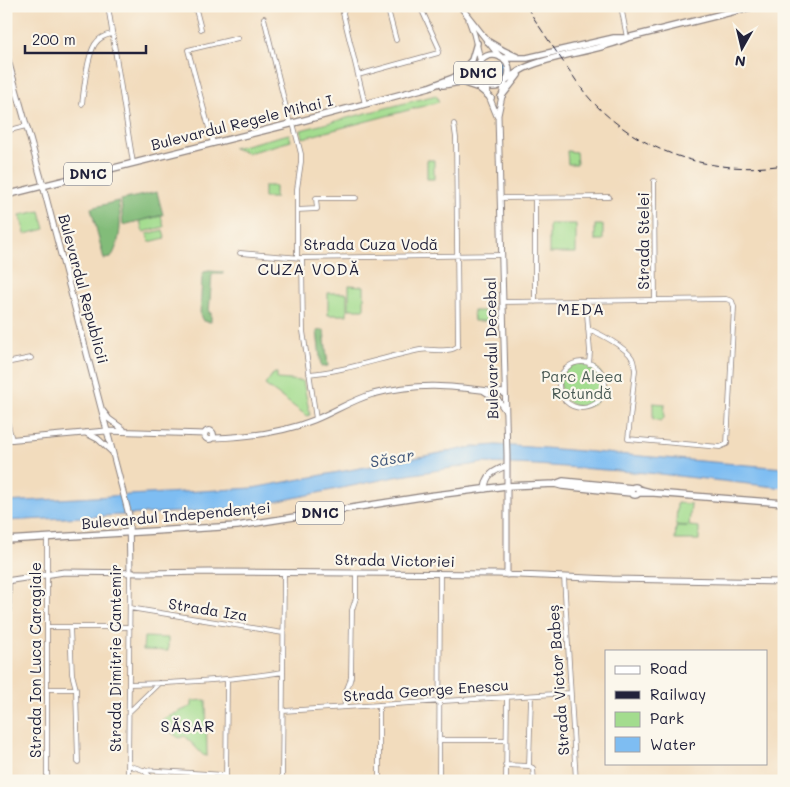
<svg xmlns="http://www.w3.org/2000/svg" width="790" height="787" font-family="Mali,sans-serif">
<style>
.green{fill:#a3dc8e;stroke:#627f64}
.forest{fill:#82bc79;stroke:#526f5a}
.water{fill:#7ebdf2;stroke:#507096}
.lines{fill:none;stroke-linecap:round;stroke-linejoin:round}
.street-casing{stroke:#8a7f7c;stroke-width:5.5}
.secondary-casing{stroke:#8a7f7c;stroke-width:7}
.primary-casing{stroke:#8a7f7c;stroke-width:8}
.street{stroke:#fff;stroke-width:4}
.secondary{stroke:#fff;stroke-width:5}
.primary{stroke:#fff;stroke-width:5.5}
.rail{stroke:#22223b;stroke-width:1;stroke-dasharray:8 4;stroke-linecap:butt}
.labels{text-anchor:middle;stroke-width:4.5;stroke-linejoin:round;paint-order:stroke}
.shield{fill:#fbf7ec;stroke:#636270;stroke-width:1}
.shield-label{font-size:14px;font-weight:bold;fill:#22223b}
.street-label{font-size:15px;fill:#22223b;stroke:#fbf7ec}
.park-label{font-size:15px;fill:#495a54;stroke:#fbf7ec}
.neighbourhood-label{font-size:16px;letter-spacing:1px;fill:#22223b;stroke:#fbf7ec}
.water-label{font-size:16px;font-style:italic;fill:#42587b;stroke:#fbf7ec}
</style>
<rect width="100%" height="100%" fill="#fbf7ec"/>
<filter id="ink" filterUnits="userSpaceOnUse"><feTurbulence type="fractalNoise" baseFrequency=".02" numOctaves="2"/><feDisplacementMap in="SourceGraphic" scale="10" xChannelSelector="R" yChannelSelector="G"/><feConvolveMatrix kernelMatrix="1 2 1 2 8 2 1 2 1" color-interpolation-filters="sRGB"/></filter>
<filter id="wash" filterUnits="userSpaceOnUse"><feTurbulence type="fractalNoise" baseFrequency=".0096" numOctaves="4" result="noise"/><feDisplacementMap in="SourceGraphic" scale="20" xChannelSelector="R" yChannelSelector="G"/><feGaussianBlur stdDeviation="1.12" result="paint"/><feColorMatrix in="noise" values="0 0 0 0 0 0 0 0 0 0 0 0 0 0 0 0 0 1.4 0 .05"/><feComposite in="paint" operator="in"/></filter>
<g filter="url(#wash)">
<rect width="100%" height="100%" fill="#f2dcbd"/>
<path class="green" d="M436 95 439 102 303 138 301 130Z
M289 134 291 141 248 153 233 148Z
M567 151 576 152 577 164H568Z
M427 160H434V179H427Z
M264 186H275V198H264Z
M40 211 45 229 25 234 20 215Z
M161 216 164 227 143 232 140 221Z
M549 224H576V253H549Z
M595 225H603V240H595Z
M163 230 165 238 149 242 147 234Z
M349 285 364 286V309H349Z
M328 293H347V315H328Z
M473 311H492V321H474Z
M560 385a22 22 0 1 1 44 0a22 22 0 1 1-44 0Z
M275 373H277V379L303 381 310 415 307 416 265 385 272 375Z
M653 403 665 404 664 418 661 421 653 419Z
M677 503 691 504 689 526 699 527V540H675L676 526H688L676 525Z
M144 637 168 638V651L143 650Z
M206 700 207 756 203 755 185 736 179 738 165 728 163 719 192 706V701Z"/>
<path class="forest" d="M157 192 163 215 123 225 121 200Z
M118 201C122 219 121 242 111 258L104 259 91 208Z
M209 271 223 272V274H212L209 313H211V322L203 321 200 315 202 277 204 272Z
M324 330 328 366 321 367 317 331Z"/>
<path class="water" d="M482 70a12 12 0 1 1 24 0a12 12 0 1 1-24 0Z
M496 445 545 448 784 468V488L660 474 537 465 483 463 395 477 250 507 200 511 6 521V502L253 488 473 447Z"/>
</g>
<g filter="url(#ink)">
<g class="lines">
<g class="street-casing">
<path id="street" d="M108 6 133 163
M195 6 201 29
M345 6 343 13 365 104
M387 6 396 40
M621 6 627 38
M264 18 290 124
M358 75 438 53 439 48 420 6
M82 104C84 89 87 56 95 44 99 38 105 35 112 34
M293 123 301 154V162L297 189V257
M6 131 26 126
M213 143 188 50 238 38
M654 181 655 300
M535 197V302
M501 198 609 197
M297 210 317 209 316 198H356
M240 253 302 258 502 255
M302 258 303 331 316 419
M586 301 590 352 589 364
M503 302 726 299 732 301 734 307 727 444 720 447 628 439 635 370C634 366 634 362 632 358 627 348 599 333 588 329
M559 385a23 23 0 1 1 46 0a23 23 0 1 1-46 0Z
M6 363 31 358
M309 374C347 371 383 357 420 350 431 348 449 354 458 346L456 138 454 124
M6 417 12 440
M564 577 576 781
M130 608 283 633
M6 623 9 619V581
M47 627H130
M70 627 72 674 76 689
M130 684C182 683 232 680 283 672
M47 689H76L78 762
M531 696 529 766 533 768 534 781
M345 707C343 690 348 691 351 677L352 610 356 598V573
M283 711 571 693
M129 712 159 683
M439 740H506
M128 765 143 770 155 781
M505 765 529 766
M143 770 226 775
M47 781V538
M122 781 127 778 128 774 130 573
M226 781 227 680
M282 781 284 572
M379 781V705
M439 781 440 574
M506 781 507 697"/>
</g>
<g class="secondary-casing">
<path id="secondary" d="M460 6 500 57
M6 12 10 6
M469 20 474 34 481 63
M6 53 41 178 129 515 130 573
M505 82 498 115 507 455V575
M484 84 497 116
M484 391 498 400 505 410
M102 410 109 419 123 429
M204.5 435a4.5 4.5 0 1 1 9 0a4.5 4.5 0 1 1-9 0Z
M86 433 98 439 111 451
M214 438C248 437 282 433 314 420 334 412 352 400 373 394 423 381 456 387 505 393
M6 440 106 431 205 434
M485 489C486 474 494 471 506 466
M6 581 64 572 145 573 209 572 498 574 612 579 784 582"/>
</g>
<g class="primary-casing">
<path id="primary" d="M487 41 504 51 517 57
M477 71a16 16 0 1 1 32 0a16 16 0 1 1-32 0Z
M502 58H527L614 38H625
M464 69 472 60 477 43
M507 79C514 75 520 70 527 67 559 53 596 52 627 38L755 6
M467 84 479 88 491 98
M443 85 460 82 483 83
M501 97 518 75
M6 195 290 124 429 87 453 78 480 63
M555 484 563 481 632 488
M631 491a4 4 0 1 1 8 0a4 4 0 1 1-8 0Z
M638 489 654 493
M638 493H654L784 503
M6 540 237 526 428 496 506 486 555 484 562 486 631 493"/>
</g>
<use href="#street" class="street"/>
<use href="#secondary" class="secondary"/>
<use href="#primary" class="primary"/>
<path class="rail" d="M526 6C538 25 551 44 564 63 573 75 580 88 591 100 640 153 713 176 784 165"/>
</g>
</g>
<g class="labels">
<g class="shield">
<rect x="454" y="61.5" width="48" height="23" rx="4"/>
<rect x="64" y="162.5" width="48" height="23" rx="4"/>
<rect x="296" y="501.5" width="48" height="23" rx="4"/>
</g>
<g class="shield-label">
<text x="478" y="78">DN1C</text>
<text x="88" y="179">DN1C</text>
<text x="320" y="518">DN1C</text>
</g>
<g class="street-label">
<text transform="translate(242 123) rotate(-14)" y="5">Bulevardul Regele Mihai I</text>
<text transform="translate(644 241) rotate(-90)" y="5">Strada Stelei</text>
<text x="371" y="250">Strada Cuza Vodă</text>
<text transform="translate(83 289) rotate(75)" y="5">Bulevardul Republicii</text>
<text transform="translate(492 348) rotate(-91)" y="5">Bulevardul Decebal</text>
<text transform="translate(176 516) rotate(-5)" y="5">Bulevardul Independenței</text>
<text transform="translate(395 561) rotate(1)" y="5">Strada Victoriei</text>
<text transform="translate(208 610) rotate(9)" y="5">Strada Iza</text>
<text transform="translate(116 658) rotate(-90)" y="5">Strada Dimitrie Cantemir</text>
<text transform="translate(36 660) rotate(-90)" y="5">Strada Ion Luca Caragiale</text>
<text transform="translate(559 680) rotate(-94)" y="5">Strada Victor Babeș</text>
<text transform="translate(426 691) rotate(-4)" y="5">Strada George Enescu</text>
</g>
<g class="park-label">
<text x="582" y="382">Parc Aleea<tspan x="582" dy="17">Rotundă</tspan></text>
</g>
<g class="neighbourhood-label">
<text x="309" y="275">CUZA VODĂ</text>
<text x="581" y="315">MEDA</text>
<text x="188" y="732">SĂSAR</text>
</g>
<g class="water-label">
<text transform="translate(392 458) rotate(-10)" y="6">Săsar</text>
</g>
</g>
<rect width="790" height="787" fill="none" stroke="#fbf7ec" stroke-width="25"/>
<rect x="605" y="650" width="162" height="115" fill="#fbf7ec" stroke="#a4a2a5"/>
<rect x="615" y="666" width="25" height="8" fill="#ffffff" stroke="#a4a2a5"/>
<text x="650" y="674" font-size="15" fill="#22223b">Road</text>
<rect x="615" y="691" width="25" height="8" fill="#22223b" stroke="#a4a2a5"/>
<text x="650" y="700" font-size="15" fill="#22223b">Railway</text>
<rect x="615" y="712" width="25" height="15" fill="#a3dc8e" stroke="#a4a2a5"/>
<text x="650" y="724" font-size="15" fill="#22223b">Park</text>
<rect x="615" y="737" width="25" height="15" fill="#7ebdf2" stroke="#a4a2a5"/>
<text x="650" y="750" font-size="15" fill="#22223b">Water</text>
<g transform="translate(742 48) rotate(188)" stroke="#fbf7ec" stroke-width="4" paint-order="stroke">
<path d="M0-4L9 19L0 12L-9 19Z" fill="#22223b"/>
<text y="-8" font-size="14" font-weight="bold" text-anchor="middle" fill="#22223b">N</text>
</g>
<path d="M25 45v8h121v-8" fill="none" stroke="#22223b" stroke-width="2.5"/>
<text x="32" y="45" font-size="15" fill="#22223b" stroke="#fbf7ec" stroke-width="4" paint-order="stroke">200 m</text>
</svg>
